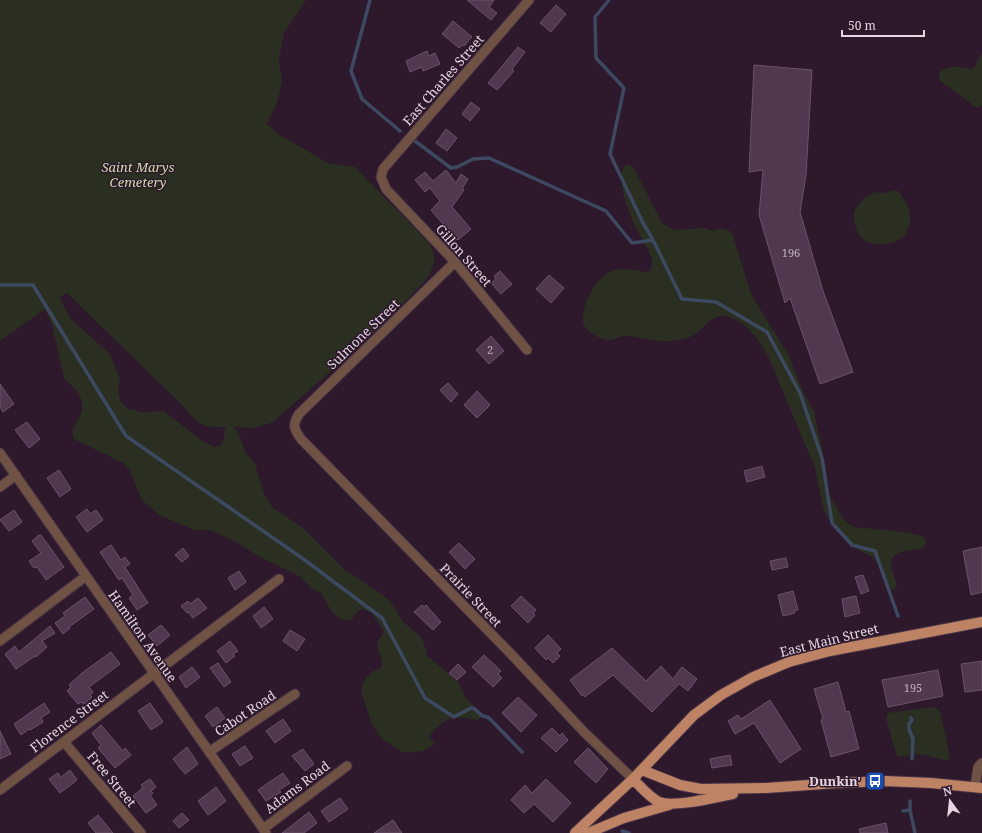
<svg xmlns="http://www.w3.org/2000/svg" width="982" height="833" font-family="'Noto Serif',serif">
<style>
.green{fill:#2b2f21;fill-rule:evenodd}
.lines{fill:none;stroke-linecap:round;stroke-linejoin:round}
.stream{stroke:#3d4960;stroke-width:3.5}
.building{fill:#50394e;stroke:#6a5268}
.minor-casing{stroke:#473245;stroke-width:11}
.primary-casing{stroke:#473245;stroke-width:12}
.minor{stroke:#6f5244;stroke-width:9}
.primary{stroke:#be8264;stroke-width:10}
.labels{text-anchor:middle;stroke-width:3;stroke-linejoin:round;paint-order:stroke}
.number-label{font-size:11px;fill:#bfaebd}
.street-label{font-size:13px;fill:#e4d5e2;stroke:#2d182c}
.park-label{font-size:13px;font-style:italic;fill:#cddda9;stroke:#2d182c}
.poi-label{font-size:13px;font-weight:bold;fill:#e4d5e2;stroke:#2d182c;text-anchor:end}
</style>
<rect width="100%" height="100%" fill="#2d182c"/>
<path class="green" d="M0 0H306L284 33 279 59 282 81 278 100 267 124 280 135 328 163 355 167 429 243C433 250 436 258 433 266 428 281 413 293 402 304 362 346 317 383 273 422 266 425 258 427 250 428 244 428 239 426 233 427L238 431 245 452 255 464 264 494 272 507 303 528 344 569 380 593 390 601 403 622 419 635 424 643 427 656 435 662 459 683 465 697 480 712 482 715 478 720C463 718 454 714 441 724 437 728 433 730 430 736L434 744 424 751 406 753 400 751 381 738 372 724 361 691 364 681 371 672 380 669 382 665V661L377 646 379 639 384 632 372 613 362 609 357 612 352 619 346 620 340 619 332 612 321 593 311 588 299 576 260 557 236 542 221 535 210 530H195L159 515 142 500 130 471 123 463 74 439 72 431 82 412V401L78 392 64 378 52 324 45 309 0 341ZM67 293 182 405C196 422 202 429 226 427L222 445 215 447 201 440 164 411 143 412 128 409 121 402 118 392 120 380 110 354 71 319 59 298Z
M982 53V105L977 108 940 81 939 73C949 64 961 67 973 69Z
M627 164 633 167 637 174 662 223 674 230 705 228 713 231 720 228 730 231 732 233 751 294 789 356 803 392 814 411 825 463 830 497 845 521 854 527 905 532 923 536 926 542 925 547C914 552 891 548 891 563 891 570 895 578 897 585L894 590 891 589 888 585 880 567 874 558 851 546 834 527 824 511 815 468 768 356C759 339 745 320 725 316 711 314 701 333 690 337 673 344 656 340 639 338 634 337 629 335 624 336 619 336 614 340 609 340 601 340 584 331 583 322 581 303 599 271 619 269 628 268 638 271 646 272L650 271C651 268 653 266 652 262 652 254 639 235 635 226 629 213 613 173 627 164Z
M897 190C901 195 906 202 909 208 910 212 910 216 910 220 909 239 894 245 877 244 872 243 864 242 861 237 855 230 853 219 854 211L863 199 875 192 883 193Z
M935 707 940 712 949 751V758L947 760H944C926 755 919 752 900 757L897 756 886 719 888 713 923 708Z"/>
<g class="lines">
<path class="stream" d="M370 0 351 71 362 99 400 131
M609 0 595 17 596 58 624 88 610 154 643 223 653 240
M415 141 451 168 457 167 473 159 489 158 606 211 632 243 653 240 682 299 716 302 767 332 800 393 822 458 832 523 852 545 875 551 898 616
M0 285H33L126 436 302 558 382 618 425 698 454 717 471 708 475 709 481 715 489 718 522 752
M911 718 912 720 909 724V729L913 739 912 759
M910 801V810L915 833
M903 811 910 810
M622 831 629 833"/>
</g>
<path class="building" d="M467 0H494L489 7 497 13 491 20Z
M556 5 566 14 551 32 540 23Z
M453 21 472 37 464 46 463 45 459 48 442 34Z
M518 47 525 52 512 69 514 71 497 90 488 83Z
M427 51 429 56 435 53 440 64 423 71 422 67 410 72 406 61Z
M754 65 812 70 806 175 800 212 823 291 853 372 820 384 790 298 785 303 759 215 763 170 749 172Z
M471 102 480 109 470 121 462 114Z
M446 129 457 138 447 151 436 143Z
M446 170 456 183 461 174 468 179 462 189 464 190 452 207 471 229 458 240 457 239 454 241 447 233 449 231 431 210 440 201 430 188 425 192 415 180 425 172 433 181Z
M500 271 512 284 501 294 491 283 496 279 494 276Z
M549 275 564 288 551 303 536 289Z
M491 336 504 351 489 364 476 350Z
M448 383 458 394 451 402 440 390Z
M0 384 14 404 3 412 0 407Z
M477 391 490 405 477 418 464 405Z
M27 422 40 439 29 448 15 430Z
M762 466 765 477 747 482 744 471Z
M59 470 71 489 60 497 47 478Z
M87 509 90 514 96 510 103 520 87 532 76 517Z
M14 510 22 522 9 531 0 520Z
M39 535H41L64 567 46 580 37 567 34 568 29 561 41 553 32 541Z
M459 543 475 559 465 569 449 552Z
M111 545 121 560 125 557 130 564 125 567 148 603 137 610 129 598 133 595 122 578 119 580 100 552Z
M982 547V592L971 595 963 551Z
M183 548 189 556 182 562 175 555Z
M786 558 788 567 772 570 770 561Z
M239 571 246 582 235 590 228 578Z
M863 575 869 591 861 594 855 577Z
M793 591 798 610 794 611 795 613 783 616 778 595Z
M521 596 536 610 533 613 535 615 528 623 511 606Z
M856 596 860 613 845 617 842 599Z
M85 597 94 609 69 627 70 628 63 634 55 623 65 616 63 613Z
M198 598 207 608 193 618 188 612 187 613 181 606 188 601 190 604Z
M422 605 424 607 426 605 441 622 433 630 414 612Z
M264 607 273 619 261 628 253 616Z
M161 625 170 635 157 646 148 635Z
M50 626 55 633 42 641 47 647 36 657 35 656 16 669 5 654 15 646 19 652Z
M290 630 305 639 297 651 283 641Z
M548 635 561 649 557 653 560 656 553 663 548 658 546 660 535 648Z
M230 641 238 651 233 654 235 656 226 663 217 651Z
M612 648 646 681 661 666 673 679 682 667 697 679 688 691 679 684 652 712 613 675 585 697 583 694 582 696 570 680Z
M111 652 120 664 89 687 93 692 90 695 92 697 84 704 81 702 78 704 67 691 71 687 69 685 82 673Z
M484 655 501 671 498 674 502 678 493 687 472 667Z
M982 661V690L965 692 961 664Z
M218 663 231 682 224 687 210 668Z
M458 664 466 672 457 680 449 673Z
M192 667 200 677 186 688 179 677Z
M938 670 943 696 888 707 882 680Z
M838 682 846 712 849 711 859 749 831 757 821 720 823 719 814 689Z
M518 697 537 715 521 732 502 713Z
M770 700 801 749 780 763 754 723 735 734 728 721 738 715 741 719Z
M44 703 50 712 41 718 43 722 30 730 29 729 21 735 14 724Z
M150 703 163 722 151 730 138 711Z
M217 707 225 718 213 727 205 716Z
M283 719 291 731 275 743 266 731Z
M101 725 123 751 125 748 131 755 115 768 98 748 101 745 92 733Z
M552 728 560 736 562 733 568 740 556 752 541 738Z
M0 731 11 754 0 759Z
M245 746 253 758 240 766 232 754Z
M187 747 198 764 185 774 173 759Z
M588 748 608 769 596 783 574 762Z
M303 749 314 764 305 771 292 756Z
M730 755 732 765 712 768 710 759Z
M70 770 77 780 60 793 49 779 58 773 61 777Z
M283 773 290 783 279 790 281 792 266 801 258 790Z
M150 779 156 787 151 791 153 793 150 795 157 805 146 813 133 796 143 788 141 785Z
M546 779 571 803 553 822 534 804 524 813 511 800 525 785 532 793Z
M216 787 226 801 208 815 198 801Z
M340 798 348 809 329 822 321 811Z
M309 812 317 823 304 833H282Z
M182 813 189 820 179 828 173 821Z
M98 815 113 833H96L88 823Z
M393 820 402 833H374Z
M886 823 888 833H860L859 829Z"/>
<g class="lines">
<g class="minor-casing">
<path id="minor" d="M455 262 299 414C292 425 294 429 301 439L512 655 584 732 633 779
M527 350 455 262 386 189 381 177 383 169 529 0
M0 453 266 833
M0 487 16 475
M0 641 86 576
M64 742 141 833
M209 752 295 694
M975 787 978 767 982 763
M0 790 279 579
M263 829 347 766"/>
</g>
<g class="primary-casing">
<path id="primary" d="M642 770 680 785 701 789 766 788 837 783 885 781 931 783 982 788
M633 779C641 787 649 797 659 802 674 808 716 797 733 794
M575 833 633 779 694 715 721 695 753 677 789 662 830 651 982 622
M588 833 624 818 669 805"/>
</g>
<use href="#minor" class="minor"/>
<use href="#primary" class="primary"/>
</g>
<defs>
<g id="bus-square" transform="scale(1)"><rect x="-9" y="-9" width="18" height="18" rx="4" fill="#1a4fb4" stroke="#2d182c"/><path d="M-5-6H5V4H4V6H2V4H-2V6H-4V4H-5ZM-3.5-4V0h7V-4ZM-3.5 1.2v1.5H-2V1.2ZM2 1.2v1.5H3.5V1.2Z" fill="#fff"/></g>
</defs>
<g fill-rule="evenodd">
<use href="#bus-square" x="875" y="781"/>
</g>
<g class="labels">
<g class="number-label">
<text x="791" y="257">196</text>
<text x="490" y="354">2</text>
<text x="913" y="692">195</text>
</g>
<g class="street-label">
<text transform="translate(443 80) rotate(-49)" y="5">East Charles Street</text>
<text transform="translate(464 255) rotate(49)" y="5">Gillon Street</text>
<text transform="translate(363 334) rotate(-44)" y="5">Sulmone Street</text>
<text transform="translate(471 595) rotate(46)" y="5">Prairie Street</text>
<text transform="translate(143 636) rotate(55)" y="5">Hamilton Avenue</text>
<text transform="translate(829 640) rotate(-14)" y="5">East Main Street</text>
<text transform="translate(245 713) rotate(-34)" y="5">Cabot Road</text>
<text transform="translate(69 721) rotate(-37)" y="5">Florence Street</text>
<text transform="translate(112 779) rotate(50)" y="5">Free Street</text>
<text transform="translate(297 787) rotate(-37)" y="5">Adams Road</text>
</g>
<g class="park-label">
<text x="138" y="172">Saint Marys<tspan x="138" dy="15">Cemetery</tspan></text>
</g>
<g class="poi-label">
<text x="861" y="786">Dunkin'</text>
</g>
</g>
<g transform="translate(950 801) rotate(345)" stroke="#2d182c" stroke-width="3" paint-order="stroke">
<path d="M0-3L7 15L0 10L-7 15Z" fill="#e4d5e2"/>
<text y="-6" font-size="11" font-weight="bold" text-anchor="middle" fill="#e4d5e2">N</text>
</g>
<path d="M842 30v6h82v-6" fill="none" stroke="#e4d5e2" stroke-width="2"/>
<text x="848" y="30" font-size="12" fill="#e4d5e2" stroke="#2d182c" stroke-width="3" paint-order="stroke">50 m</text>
</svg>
